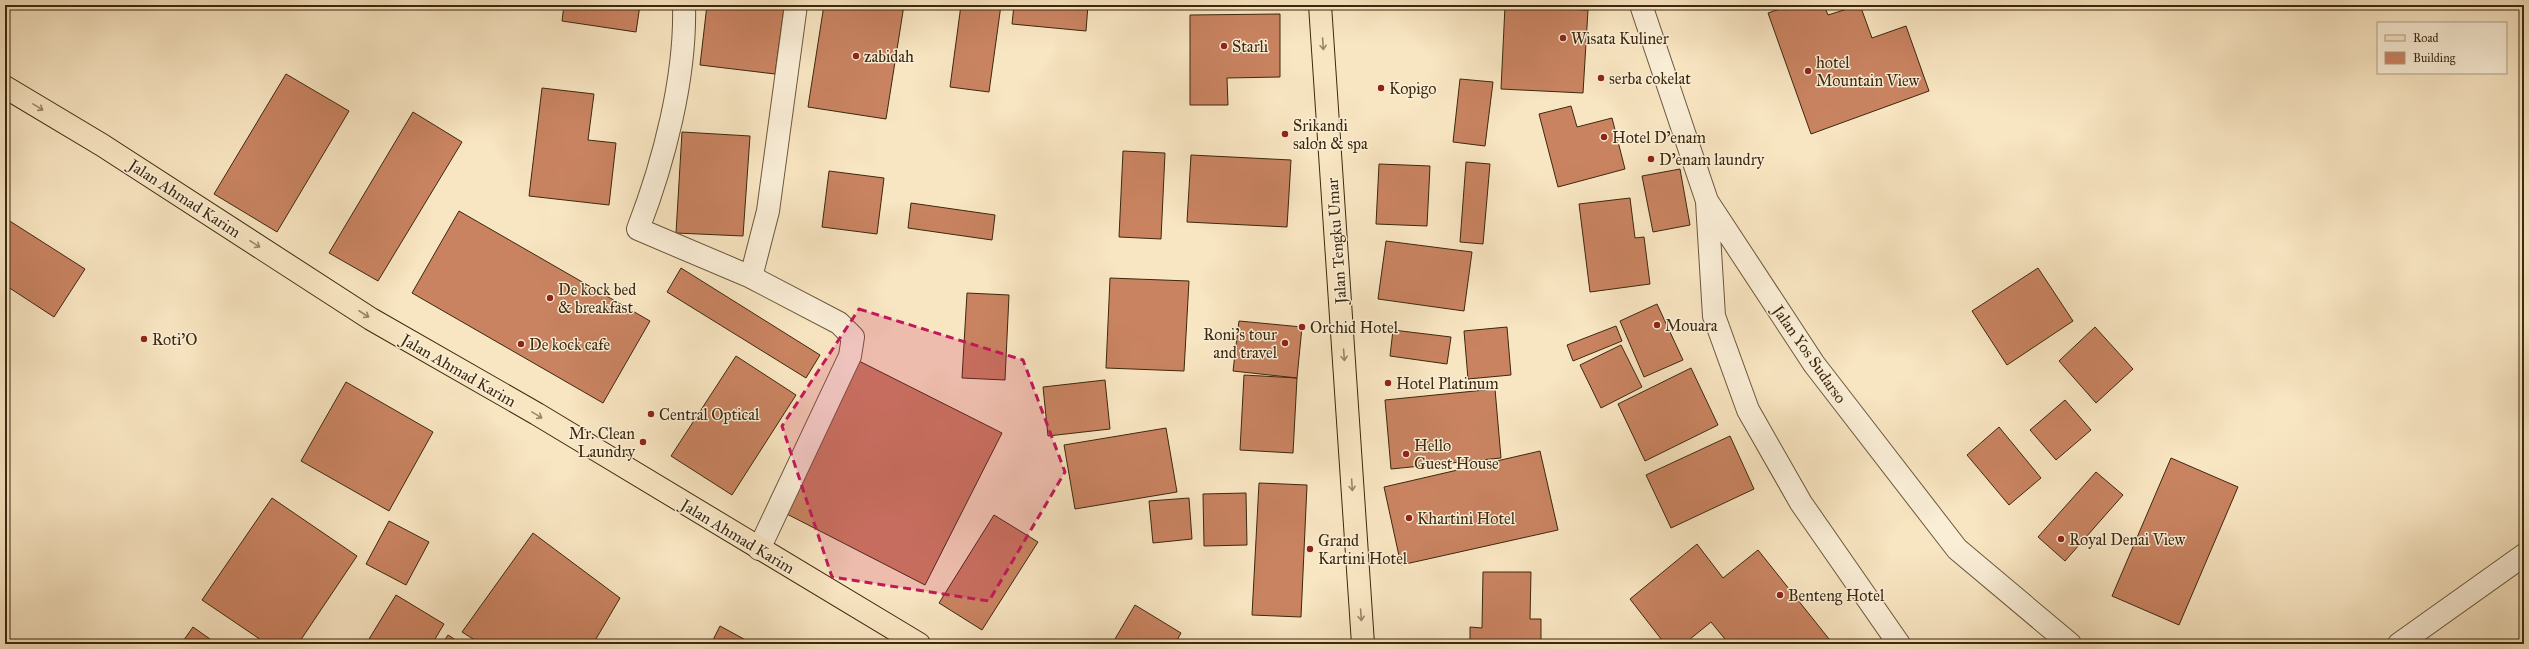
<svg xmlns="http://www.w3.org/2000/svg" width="2529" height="649" font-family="'IM FELL Great Primer',serif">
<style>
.building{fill:#c98361;stroke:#3c280d}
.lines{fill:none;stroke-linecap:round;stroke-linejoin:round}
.minor-casing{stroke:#6b573a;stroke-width:24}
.major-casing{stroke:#3c280d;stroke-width:24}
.minor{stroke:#faeed7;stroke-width:22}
.major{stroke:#f8e5c1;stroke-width:22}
.oneway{stroke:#9a8667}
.marked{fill:#c2185b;fill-opacity:0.2;stroke:#c2185b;stroke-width:3;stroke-dasharray:8 5;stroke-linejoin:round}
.poi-dot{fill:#8f2418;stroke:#faeed7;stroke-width:1.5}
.labels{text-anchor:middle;stroke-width:3;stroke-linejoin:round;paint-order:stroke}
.poi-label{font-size:16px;fill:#3c280d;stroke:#faeed7;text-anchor:start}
.street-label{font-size:16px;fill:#3c280d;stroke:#faeed7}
</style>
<rect width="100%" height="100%" fill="#f8e5c1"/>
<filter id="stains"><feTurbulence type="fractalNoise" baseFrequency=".005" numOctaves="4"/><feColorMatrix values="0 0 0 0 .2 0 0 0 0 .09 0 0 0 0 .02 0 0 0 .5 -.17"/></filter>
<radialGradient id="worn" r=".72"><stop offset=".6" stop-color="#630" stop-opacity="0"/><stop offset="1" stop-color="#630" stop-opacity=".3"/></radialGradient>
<path class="building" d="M564 5H640L636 32 562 21Z
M707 5H757L784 8 775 74 700 65Z
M824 5H904L886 119 808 107Z
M961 5H1001L989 92 950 87Z
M1014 5H1088L1086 31 1012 24Z
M1370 5H1439V7H1370Z
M1791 5H1824L1828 15 1860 5 1872 38 1906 26 1929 91 1811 134 1768 13Z
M1505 6 1588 10 1583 93 1501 89Z
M1280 14V77L1227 78 1228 105H1190V15Z
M286 74 349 111 277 232 214 194Z
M1460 79 1493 82 1485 146 1453 142Z
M542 88 594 94 588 140 616 143 609 205 529 196Z
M1571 106 1577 127 1612 118 1625 169 1558 187 1539 114Z
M413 112 462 142 378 281 329 253Z
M682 132 750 136 743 236 676 233Z
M1123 151 1165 153 1161 239 1119 237Z
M1191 155 1291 160 1287 227 1187 222Z
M1466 162 1490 164 1483 244 1460 242Z
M1379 164 1430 166 1427 226 1376 224Z
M1680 169 1690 225 1653 232 1642 176Z
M829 171 884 178 877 234 822 227Z
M1630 198 1635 238 1644 237 1650 284 1590 292 1579 204Z
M911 203 995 215 992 240 908 228Z
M459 211 650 321 603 403 412 293Z
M5 218 85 269 54 317 5 285Z
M1386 241 1472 252 1464 311 1378 299Z
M681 268 820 355 806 378 667 292Z
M2038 268 2073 321 2007 365 1972 311Z
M1110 278 1189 281 1184 371 1106 368Z
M967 293 1009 295 1005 380 962 378Z
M1657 304 1683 360 1644 377 1620 321Z
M1239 321 1302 327 1297 378 1233 371Z
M1616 326 1622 341 1573 361 1567 345Z
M1507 327 1511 375 1468 379 1464 331Z
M2095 327 2133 369 2096 403 2059 361Z
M1393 330 1451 337 1447 364 1390 356Z
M1621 345 1642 387 1601 408 1580 365Z
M736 356 796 395 732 495 671 456Z
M859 361 1002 433 925 585 783 512Z
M1691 368 1718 425 1645 461 1618 404Z
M1244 375 1297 378 1293 453 1240 450Z
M1105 380 1110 429 1048 436 1043 387Z
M346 382 433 432 389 511 301 461Z
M1495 389 1501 458 1391 469 1385 400Z
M2065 400 2091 430 2056 460 2030 430Z
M1999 427 2041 478 2009 505 1967 455Z
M1166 428 1177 492 1075 509 1064 445Z
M1730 436 1754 489 1671 528 1646 475Z
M1540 451 1558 530 1401 565 1384 487Z
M2171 458 2238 487 2179 625 2112 596Z
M2096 472 2123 495 2065 561 2038 537Z
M1259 483 1307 485 1301 617 1252 615Z
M1246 493 1247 545 1204 546 1203 494Z
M272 498 357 556 298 644H267L202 600Z
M1189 498 1192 539 1153 543 1149 501Z
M994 515 1038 542 982 630 939 603Z
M389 521 429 542 406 585 366 564Z
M533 533 620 598 593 644H481L462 632Z
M1697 544 1723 578 1758 550 1833 644H1729L1711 622 1684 644H1665L1630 599Z
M1483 572H1531L1530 619H1541V644H1470V627L1482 628Z
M396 595 444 624 432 644H366Z
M1135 605 1181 633 1175 644H1112Z
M720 626 753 644H711Z
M193 627 217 644H181Z
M448 635 462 644H442Z"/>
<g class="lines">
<g class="minor-casing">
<path id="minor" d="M684 5C686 77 664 162 638 229L751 277 839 323 853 337 850 356 759 549
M1641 5 1707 201 1814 364 1957 549 2070 644
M1707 202 1714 316 1748 410 1801 503 1899 644
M751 277 768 211 796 5
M2399 644 2524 555"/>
</g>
<g class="major-casing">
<path id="major" d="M1320 5 1363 644
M5 87 102 145 371 319 537 414 919 644"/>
</g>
<use href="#minor" class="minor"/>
<use href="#major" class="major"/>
</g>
<defs><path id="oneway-shaft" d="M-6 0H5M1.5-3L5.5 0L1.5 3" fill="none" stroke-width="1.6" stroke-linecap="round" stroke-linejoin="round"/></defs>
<g class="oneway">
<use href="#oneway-shaft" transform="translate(1323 44) rotate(86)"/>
<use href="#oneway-shaft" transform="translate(38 107) rotate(31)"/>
<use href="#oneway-shaft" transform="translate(255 244) rotate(33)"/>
<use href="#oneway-shaft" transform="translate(364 314) rotate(33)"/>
<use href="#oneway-shaft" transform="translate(1344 355) rotate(86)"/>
<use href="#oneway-shaft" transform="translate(537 415) rotate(31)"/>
<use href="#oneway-shaft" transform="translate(1352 485) rotate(86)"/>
<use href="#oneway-shaft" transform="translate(1361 615) rotate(86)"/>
</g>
<path class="marked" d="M859 309 1023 360 1065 472 989 601 832 577 782 426Z"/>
<g class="poi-dot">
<circle cx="1563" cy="38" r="4"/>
<circle cx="1224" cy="46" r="4"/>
<circle cx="856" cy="56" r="4"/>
<circle cx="1808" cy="71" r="4"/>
<circle cx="1601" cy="78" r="4"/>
<circle cx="1381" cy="88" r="4"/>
<circle cx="1285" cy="134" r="4"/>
<circle cx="1604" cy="137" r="4"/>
<circle cx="1651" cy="159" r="4"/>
<circle cx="550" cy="298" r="4"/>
<circle cx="1657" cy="325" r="4"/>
<circle cx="1302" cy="327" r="4"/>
<circle cx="144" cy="339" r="4"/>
<circle cx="1285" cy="343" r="4"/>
<circle cx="521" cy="344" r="4"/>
<circle cx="1388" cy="383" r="4"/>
<circle cx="651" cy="414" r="4"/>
<circle cx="643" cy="442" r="4"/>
<circle cx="1406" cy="454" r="4"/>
<circle cx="1409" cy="518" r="4"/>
<circle cx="2061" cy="539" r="4"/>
<circle cx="1310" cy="549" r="4"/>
<circle cx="1780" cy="595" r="4"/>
</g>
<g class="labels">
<g class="poi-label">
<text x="1571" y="44">Wisata Kuliner</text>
<text x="1232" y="52">Starli</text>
<text x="864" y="62">zabidah</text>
<text x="1816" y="68">hotel<tspan x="1816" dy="18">Mountain View</tspan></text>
<text x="1609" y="84">serba cokelat</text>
<text x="1389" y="94">Kopigo</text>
<text x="1293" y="131">Srikandi<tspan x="1293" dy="18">salon &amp; spa</tspan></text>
<text x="1612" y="143">Hotel D'enam</text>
<text x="1659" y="165">D'enam laundry</text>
<text x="558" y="295">De kock bed<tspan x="558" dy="18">&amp; breakfast</tspan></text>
<text x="1665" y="331">Mouara</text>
<text x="1310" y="333">Orchid Hotel</text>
<text x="1277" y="340" text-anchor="end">Roni's tour<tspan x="1277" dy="18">and travel</tspan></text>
<text x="152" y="345">Roti'O</text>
<text x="529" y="350">De kock cafe</text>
<text x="1396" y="389">Hotel Platinum</text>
<text x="659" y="420">Central Optical</text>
<text x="635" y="439" text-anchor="end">Mr. Clean<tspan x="635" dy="18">Laundry</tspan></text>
<text x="1414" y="451">Hello<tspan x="1414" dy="18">Guest House</tspan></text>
<text x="1417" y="524">Khartini Hotel</text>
<text x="2069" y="545">Royal Denai View</text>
<text x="1318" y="546">Grand<tspan x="1318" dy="18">Kartini Hotel</tspan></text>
<text x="1788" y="601">Benteng Hotel</text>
</g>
<g class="street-label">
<text transform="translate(185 198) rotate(33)" y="6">Jalan Ahmad Karim</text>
<text transform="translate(1336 241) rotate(-94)" y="6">Jalan Tengku Umar</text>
<text transform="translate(1810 354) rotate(55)" y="6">Jalan Yos Sudarso</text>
<text transform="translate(459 370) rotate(30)" y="6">Jalan Ahmad Karim</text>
<text transform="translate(738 536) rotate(31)" y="6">Jalan Ahmad Karim</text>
</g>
</g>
<rect width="2529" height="649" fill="none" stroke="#f8e5c1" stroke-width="20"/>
<rect x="6" y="6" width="2517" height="637" fill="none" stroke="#3c280d" stroke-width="2"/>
<rect x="10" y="10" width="2509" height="629" fill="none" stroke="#3c280d"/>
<rect x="2377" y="22" width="130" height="52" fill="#faeed7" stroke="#ae9f86"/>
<rect x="2385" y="35" width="20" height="6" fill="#f8e5c1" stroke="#ae9f86"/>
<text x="2413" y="42" font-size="12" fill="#3c280d">Road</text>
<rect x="2385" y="52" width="20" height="12" fill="#c98361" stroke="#ae9f86"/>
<text x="2413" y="62" font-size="12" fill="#3c280d">Building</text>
<rect width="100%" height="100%" filter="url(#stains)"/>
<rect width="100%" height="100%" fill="url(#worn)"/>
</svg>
